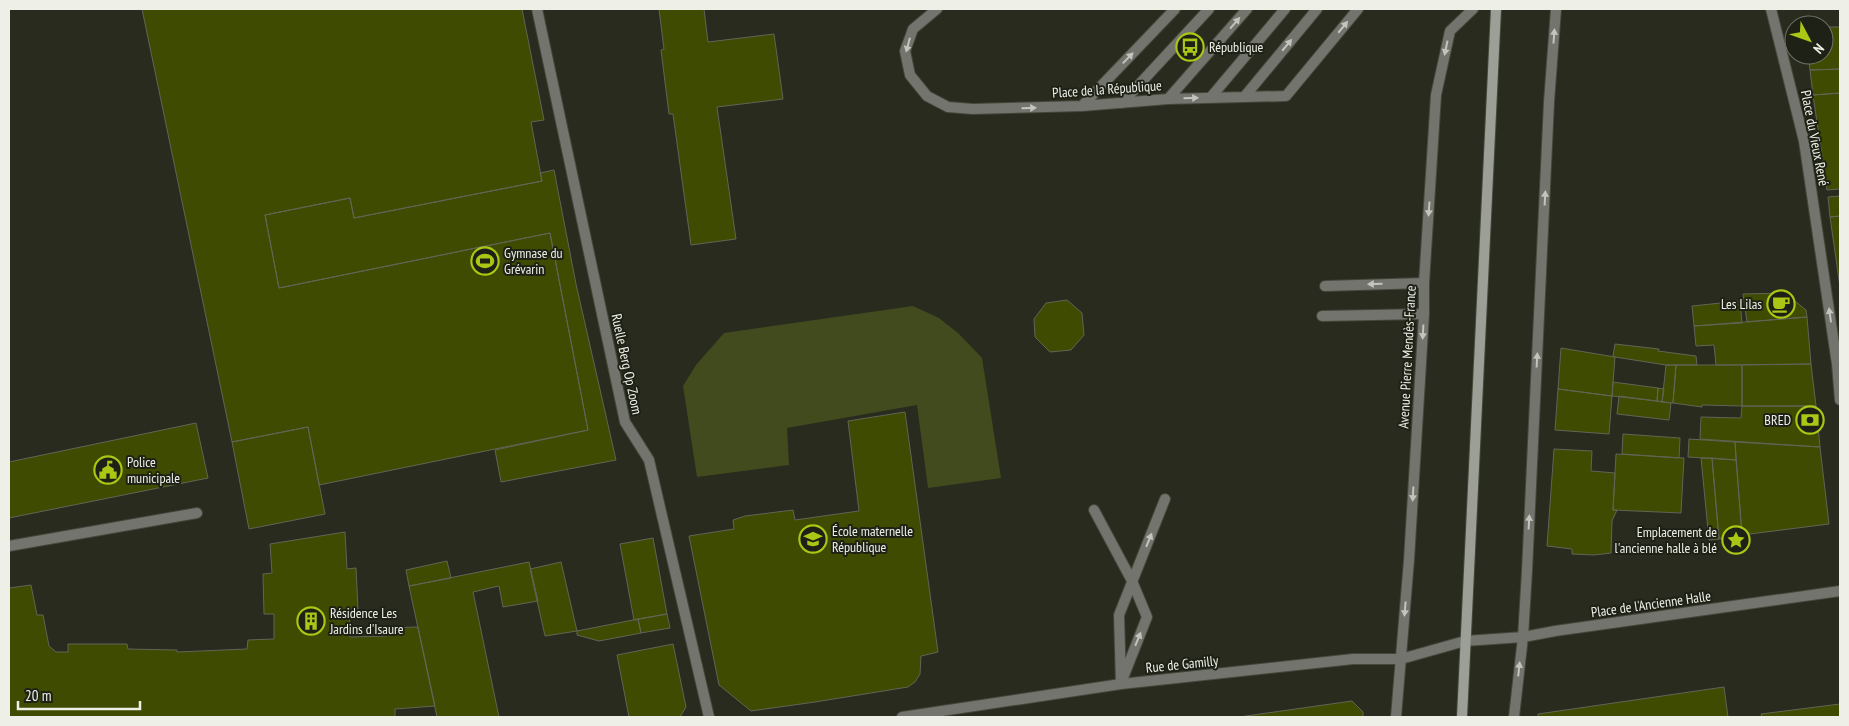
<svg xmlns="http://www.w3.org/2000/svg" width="1849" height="726" font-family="'PT Sans Narrow',sans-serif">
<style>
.green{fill:#424b1e}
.building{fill:#3f4b00;stroke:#616556}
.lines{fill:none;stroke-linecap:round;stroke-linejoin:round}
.lane-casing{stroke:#44473a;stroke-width:12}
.street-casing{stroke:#44473a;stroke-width:12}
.secondary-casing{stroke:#44473a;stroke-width:12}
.lane{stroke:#73746e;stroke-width:10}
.street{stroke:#73746e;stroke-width:10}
.secondary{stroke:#9c9f95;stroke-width:10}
.oneway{fill:#c3c5bd}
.labels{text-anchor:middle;stroke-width:4;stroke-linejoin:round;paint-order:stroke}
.poi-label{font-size:14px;fill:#eef0e8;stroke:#1e2115;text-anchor:start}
.street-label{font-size:14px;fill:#eef0e8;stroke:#1e2115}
</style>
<rect width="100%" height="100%" fill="#282b1e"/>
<path class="green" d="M913 306 939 318 959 334 982 358 1001 478 928 488 917 405 787 428 789 465 697 477 683 386 696 365 724 333Z"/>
<path class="building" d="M142 9H522L544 120 531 122 542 181 354 218 350 198 265 215 279 288 550 233 588 430 319 485 308 427 232 442Z
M659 9H704L708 42 774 34 783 99 717 107 736 239 691 245 673 114H669L661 50 664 49Z
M1824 27H1840V69L1810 70 1808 55H1824Z
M1840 69V93L1813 95 1810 70Z
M1840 93V189L1827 190 1813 95Z
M554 170 576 284 616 460 501 482 495 450 588 430 550 233 279 288 265 215 350 198 354 218 542 181 540 173Z
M1840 196V216L1830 217 1828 197Z
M1840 216V287L1830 217Z
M1785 293 1806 310 1807 317 1747 322 1743 294Z
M1067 300 1082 313 1084 335 1071 350 1050 352 1035 337 1034 319 1046 303Z
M1740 301 1742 323 1694 326 1692 306Z
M1807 317 1811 364 1716 365 1714 345 1696 346 1694 326Z
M1615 344 1659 349 1658 351 1696 356 1697 365H1666L1615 357 1613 356Z
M1561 348 1615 357 1612 396 1558 389Z
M1811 364 1816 406H1742V365Z
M1666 365H1676L1673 403 1662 402Z
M1676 365H1742V406L1702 405V407L1673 403Z
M1613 382 1658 388 1657 401 1612 396Z
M1658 388 1664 389 1662 402 1657 401Z
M1558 389 1612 396 1609 434 1555 430Z
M1619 396 1671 403 1669 420 1617 414Z
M1742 406H1816L1820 447 1700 439 1701 417 1741 418Z
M905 412 938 652 921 656 920 674 915 682 908 687 815 702 751 711 719 685 689 536 734 529 733 520 745 516 793 510 795 520 859 511 848 421Z
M196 423 208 478 9 518V462Z
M308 427 325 514 249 529 232 442Z
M1623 434 1680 438 1679 458 1622 454Z
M1689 439 1735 442 1736 460 1688 457Z
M1735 442 1820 447 1829 524 1742 535Z
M1554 449 1592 451 1591 471 1615 473 1613 510H1617L1612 521 1611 553 1594 555 1572 554V549L1547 546Z
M1616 454 1684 458 1681 513 1613 510Z
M1701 458H1712L1719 539 1709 540Z
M1712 458 1736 460 1742 535 1719 539Z
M345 532 347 569 356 568 358 609H349L350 637 387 636V628L418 627 435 706 395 709V717H9V588L31 585 37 615H43L49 646 56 652H68V644H127L128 649 177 650V652L247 649 248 640 274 639V614H264L263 574 272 573 270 544Z
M653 538 667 614 634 620 620 544Z
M447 561 451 578 409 586 406 570Z
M529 562 538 601 503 607 499 586 473 592 499 717H437L409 586Z
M561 562 577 631 545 636 530 569Z
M667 614 670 628 641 633 638 619Z
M638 619 641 633 599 641 577 635V631Z
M673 644 686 707 680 717H629L617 655Z
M1724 687 1728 717H1538V714Z
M1352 701 1363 712V717H1239Z
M1840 704V717H1762L1761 714Z"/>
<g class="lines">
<g class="lane-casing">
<path id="lane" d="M537 9 625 422 649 460 709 717
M937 9 913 29 905 51 910 75 927 96 948 107 973 109 1082 106 1168 99 1286 96 1358 9
M1245 96 1317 9
M1211 97 1285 9
M1168 99 1247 9
M1122 103 1209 9
M1082 106 1175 9
M1325 286 1424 283
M1322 316 1424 314
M1094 510 1132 581 1147 617 1123 678
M9 546 197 513
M1121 684 1119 615 1165 499"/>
</g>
<g class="street-casing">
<path id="street" d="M1771 9 1804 141 1837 364 1840 400
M902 717 1121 684 1353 659H1401L1465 641 1523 637 1555 631 1840 591
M1396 717 1409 560 1424 314V283L1436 95 1450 31 1473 9
M1514 717 1523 637 1527 571 1549 102 1556 9"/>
</g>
<g class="secondary-casing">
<path id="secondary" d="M1462 717 1496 9"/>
</g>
<use href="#lane" class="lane"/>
<use href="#street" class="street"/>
<use href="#secondary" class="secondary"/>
</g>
<defs><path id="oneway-solid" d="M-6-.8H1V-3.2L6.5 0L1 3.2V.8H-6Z" transform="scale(1.25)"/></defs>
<g class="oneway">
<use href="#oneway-solid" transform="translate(1235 23) rotate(-49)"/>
<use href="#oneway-solid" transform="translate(1343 27) rotate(-50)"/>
<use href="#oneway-solid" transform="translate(1554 36) rotate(-86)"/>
<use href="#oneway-solid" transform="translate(908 45) rotate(105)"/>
<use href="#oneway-solid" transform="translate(1287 45) rotate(-50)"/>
<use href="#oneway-solid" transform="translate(1446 48) rotate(102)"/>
<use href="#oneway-solid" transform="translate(1128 58) rotate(-46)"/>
<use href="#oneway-solid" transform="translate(1191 98) rotate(-2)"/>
<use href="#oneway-solid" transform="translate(1029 108) rotate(-2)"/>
<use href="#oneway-solid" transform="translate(1545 198) rotate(-87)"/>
<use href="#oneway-solid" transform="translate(1429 209) rotate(94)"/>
<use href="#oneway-solid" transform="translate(1375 284) rotate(179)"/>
<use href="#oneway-solid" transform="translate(1830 315) rotate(-98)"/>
<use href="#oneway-solid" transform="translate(1423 332) rotate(93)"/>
<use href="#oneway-solid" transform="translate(1537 360) rotate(-87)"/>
<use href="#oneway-solid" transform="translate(1413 494) rotate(93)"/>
<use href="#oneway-solid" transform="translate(1529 522) rotate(-87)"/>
<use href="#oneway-solid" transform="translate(1149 540) rotate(-68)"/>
<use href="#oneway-solid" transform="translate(1405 609) rotate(95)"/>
<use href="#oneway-solid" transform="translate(1138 639) rotate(-68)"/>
<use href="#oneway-solid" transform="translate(1519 669) rotate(-84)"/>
</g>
<defs>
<g id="bus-ring" transform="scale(1.4375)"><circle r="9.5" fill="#1e2115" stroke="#abc614" stroke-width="1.5"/><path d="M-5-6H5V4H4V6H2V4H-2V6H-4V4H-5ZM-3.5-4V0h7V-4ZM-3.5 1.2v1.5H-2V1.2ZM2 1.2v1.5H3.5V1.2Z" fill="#abc614"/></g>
<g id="stadium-ring" transform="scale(1.4375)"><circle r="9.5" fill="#1e2115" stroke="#abc614" stroke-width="1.5"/><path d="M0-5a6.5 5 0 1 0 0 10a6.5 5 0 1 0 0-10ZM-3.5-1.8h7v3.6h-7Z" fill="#abc614"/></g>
<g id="cafe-ring" transform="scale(1.4375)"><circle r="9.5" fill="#1e2115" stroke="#abc614" stroke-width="1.5"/><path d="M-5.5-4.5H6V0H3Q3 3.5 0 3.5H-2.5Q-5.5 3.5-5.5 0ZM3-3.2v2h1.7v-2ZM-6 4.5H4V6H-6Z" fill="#abc614"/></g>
<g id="bank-ring" transform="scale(1.4375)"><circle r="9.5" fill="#1e2115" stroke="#abc614" stroke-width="1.5"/><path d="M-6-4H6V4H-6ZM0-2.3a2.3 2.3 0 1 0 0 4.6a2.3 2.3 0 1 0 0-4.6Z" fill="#abc614"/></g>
<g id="civic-ring" transform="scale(1.4375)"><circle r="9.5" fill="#1e2115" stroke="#abc614" stroke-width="1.5"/><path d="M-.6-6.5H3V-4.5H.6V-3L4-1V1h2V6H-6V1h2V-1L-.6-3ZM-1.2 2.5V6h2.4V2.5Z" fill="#abc614"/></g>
<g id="school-ring" transform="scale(1.4375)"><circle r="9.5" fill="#1e2115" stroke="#abc614" stroke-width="1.5"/><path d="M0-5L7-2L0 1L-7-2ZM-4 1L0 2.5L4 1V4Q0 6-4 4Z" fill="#abc614"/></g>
<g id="sight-ring" transform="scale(1.4375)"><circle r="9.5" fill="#1e2115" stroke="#abc614" stroke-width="1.5"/><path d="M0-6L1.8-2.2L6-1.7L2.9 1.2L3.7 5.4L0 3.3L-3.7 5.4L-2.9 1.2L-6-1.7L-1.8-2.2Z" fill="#abc614"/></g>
<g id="building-ring" transform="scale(1.4375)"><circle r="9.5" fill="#1e2115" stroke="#abc614" stroke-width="1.5"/><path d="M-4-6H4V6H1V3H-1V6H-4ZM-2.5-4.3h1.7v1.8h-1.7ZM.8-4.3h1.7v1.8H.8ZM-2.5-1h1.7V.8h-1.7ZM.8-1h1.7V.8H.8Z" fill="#abc614"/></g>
</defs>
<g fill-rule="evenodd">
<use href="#bus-ring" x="1190" y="47"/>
<use href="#stadium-ring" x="485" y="261"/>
<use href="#cafe-ring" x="1781" y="304"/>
<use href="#bank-ring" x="1810" y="420"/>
<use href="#civic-ring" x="108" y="470"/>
<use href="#school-ring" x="813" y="539"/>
<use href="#sight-ring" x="1736" y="540"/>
<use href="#building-ring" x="311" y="621"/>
</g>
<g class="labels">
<g class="poi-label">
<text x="1209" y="52">République</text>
<text x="504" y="258">Gymnase du<tspan x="504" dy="16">Grévarin</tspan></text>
<text x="1762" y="309" text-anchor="end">Les Lilas</text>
<text x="1791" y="425" text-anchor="end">BRED</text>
<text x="127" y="467">Police<tspan x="127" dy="16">municipale</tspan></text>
<text x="832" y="536">École maternelle<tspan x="832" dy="16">République</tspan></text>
<text x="1717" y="537" text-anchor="end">Emplacement de<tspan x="1717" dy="16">l'ancienne halle à blé</tspan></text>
<text x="330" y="618">Résidence Les<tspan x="330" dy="16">Jardins d'Isaure</tspan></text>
</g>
<g class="street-label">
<text transform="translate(1107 89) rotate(-4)" y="5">Place de la République</text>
<text transform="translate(1815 138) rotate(79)" y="5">Place du Vieux René</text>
<text transform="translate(1407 357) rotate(-87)" y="5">Avenue Pierre Mendès-France</text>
<text transform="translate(627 364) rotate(78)" y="5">Ruelle Berg Op Zoom</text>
<text transform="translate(1651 604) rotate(-8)" y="5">Place de l'Ancienne Halle</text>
<text transform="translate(1182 664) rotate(-6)" y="5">Rue de Gamilly</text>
</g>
</g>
<rect width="1849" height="726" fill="none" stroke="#eef0e8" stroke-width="20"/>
<g transform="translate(1809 40) rotate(131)"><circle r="24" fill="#1e2115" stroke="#717469"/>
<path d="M0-4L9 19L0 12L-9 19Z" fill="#abc614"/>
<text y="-8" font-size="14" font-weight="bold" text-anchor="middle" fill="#eef0e8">N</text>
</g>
<path d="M18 701v8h122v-8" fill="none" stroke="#eef0e8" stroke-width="2.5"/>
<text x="25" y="701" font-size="15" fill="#eef0e8" stroke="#1e2115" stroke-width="4" paint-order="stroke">20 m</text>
</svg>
